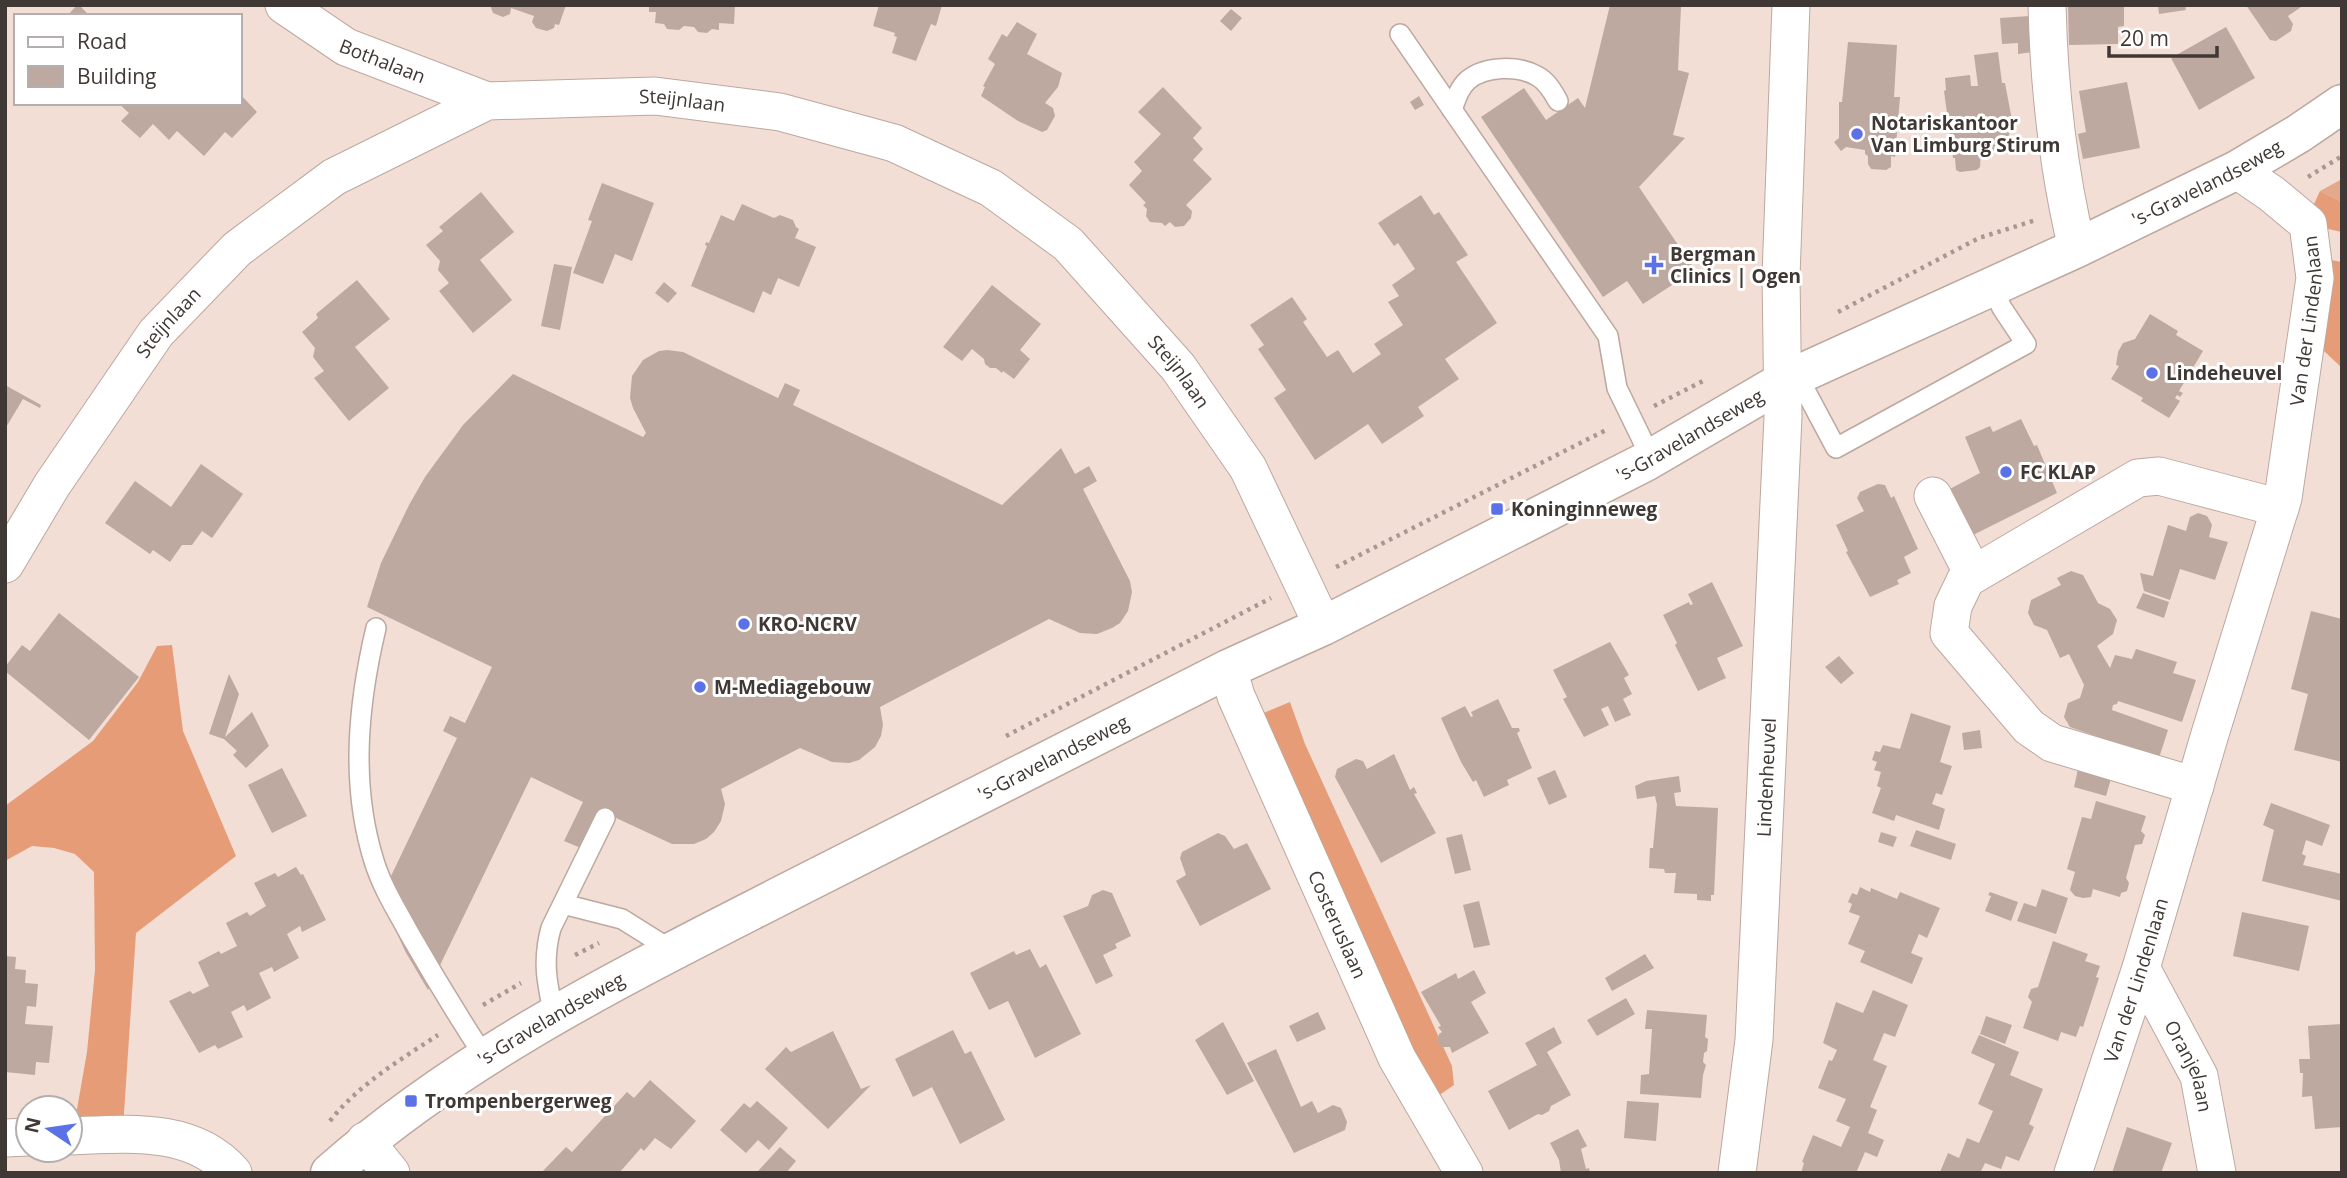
<svg xmlns="http://www.w3.org/2000/svg" width="2347" height="1178" font-family="'Open Sans',sans-serif">
<style>
.green{fill:#e2a98d}
.forest{fill:#e79c78}
.building{fill:#bda9a0}
.lines{fill:none;stroke-linecap:round;stroke-linejoin:round}
.service-casing{stroke:#bca89f;stroke-width:22}
.minor-casing{stroke:#bca89f;stroke-width:39}
.secondary-casing{stroke:#bca89f;stroke-width:41}
.path{stroke:#a89891;stroke-width:4.5;stroke-dasharray:3.5 5;stroke-linecap:butt}
.service{stroke:#fff;stroke-width:19}
.minor{stroke:#fff;stroke-width:37}
.secondary{stroke:#fff;stroke-width:38}
.poi-dot{fill:#5b71e7;stroke:#fff;stroke-width:2.5}
.labels{text-anchor:middle;stroke-width:6;stroke-linejoin:round;paint-order:stroke}
.street-label{font-size:19px;fill:#403834;stroke:#fff}
.poi-label{font-size:19px;font-weight:bold;fill:#403834;stroke:#fff;text-anchor:start}
</style>
<rect width="100%" height="100%" fill="#f3ded5"/>
<path class="green" d="M2342 179V202L2320 191Z"/>
<path class="forest" d="M2320 191 2342 202V232L2305 224Z
M2326 259 2342 262V368L2324 351Z
M172 645 183 731 236 856 136 933 123 1128 74 1126 87 1052 95 970 94 872 75 854 54 848 32 846 5 861V806L93 741 138 682 157 646Z
M1290 702 1305 744 1452 1066 1454 1085 1432 1100 1256 716Z"/>
<path class="building" d="M77 5H79L90 16H67Z
M490 5H566L559 25 555 24 554 28 547 31 536 28 532 22 534 16 511 8 510 14 503 17 493 13Z
M649 5H735L734 24 719 23V30L712 29 707 33 698 32 694 27 684 26 679 30 667 29 664 24 655 23 656 12H649Z
M879 5H942L936 26 931 24 916 61 892 53 897 37 894 36 895 33 873 26Z
M1610 5 1681 7 1678 70 1689 73 1673 135 1685 138 1639 187 1695 270 1643 304 1627 281 1603 297 1481 117 1524 88 1546 120 1578 98 1585 108Z
M2068 5H2124V26L2118 27V44L2069 45Z
M2158 5H2185L2186 10 2159 14Z
M2246 5H2304L2288 16 2293 24 2291 31 2276 41 2270 40Z
M1231 9 1242 18 1231 31 1220 21Z
M2030 16 2033 52 2018 54V43L2002 44 2000 18Z
M1017 22 1037 34 1027 54 1062 73 1058 87 1045 103 1053 108 1055 116 1047 130 1042 132 1018 121 981 96 985 87 983 86 995 64 988 59 1002 34 1007 37Z
M2226 27 2255 78 2199 110 2171 58Z
M1848 42 1897 45 1894 97H1900L1895 157 1891 156V167L1886 170 1871 169 1868 164V156L1865 154V150L1846 147 1841 151 1834 142 1839 138V102H1842Z
M1998 52 2002 83H2005L2014 131H2009L2010 141 2014 144 2007 154 2001 150 1981 152 1980 167 1977 170 1960 172 1956 170 1955 158H1953L1944 91 1946 90 1945 78 1970 75 1971 86H1978L1974 55Z
M2127 82 2140 148 2083 159 2078 134 2086 132 2079 91Z
M1163 87 1202 128 1193 138 1203 149 1193 160 1212 179 1186 205 1192 211 1191 218 1184 226 1175 227 1170 222 1165 226 1162 223 1150 222 1146 216 1147 209 1143 205 1146 203 1129 185 1142 171 1134 162 1161 134 1138 112Z
M240 94 257 112 232 138 225 132 204 156 177 131 169 140 153 124 140 138 121 121 129 113 118 103H240Z
M1419 96 1424 105 1415 110 1410 102Z
M602 183 654 203 632 261 615 254 603 284 573 273 592 221 588 220Z
M481 192 514 232 480 260 512 300 473 333 439 291 449 283 438 270 440 261 426 245 443 231 439 227Z
M1421 195 1434 215 1439 212 1468 255 1456 262 1497 323 1445 359 1459 379 1418 407 1424 416 1382 444 1368 424 1315 460 1274 398 1286 390 1258 349 1264 345 1250 325 1292 297 1307 319 1303 322 1327 357 1338 350 1353 373 1381 354 1374 344 1403 325 1388 302 1399 296 1392 285 1415 269 1398 243 1394 246 1378 223Z
M742 204 774 218 780 215 793 220 796 227 799 229 795 238 816 247 799 287 778 278 771 295 763 291 754 313 691 286 707 246 705 245 706 242 709 243 721 215 734 221Z
M554 264 572 267 560 330 541 326Z
M357 280 390 319 355 347 389 388 349 421 314 378 324 371 313 357 315 348 302 332 318 318 316 314Z
M664 282 677 293 668 303 655 293Z
M992 285 1041 324 1020 350 1030 359 1014 379 1003 371 1002 373 996 368H990L985 364 984 359 972 349 962 361 943 347Z
M2150 314 2178 331 2176 335 2203 351 2179 391 2183 393 2180 397 2177 395 2175 398 2180 401 2169 418 2141 401 2143 398 2111 379 2119 366 2116 365 2118 352 2123 343 2135 339Z
M667 350 683 352 778 398 785 383 800 390 793 405 1002 505 1061 448 1075 474 1089 466 1097 481 1083 489 1130 581 1132 592 1128 611 1120 623 1112 628 1097 634 1080 633 1049 619 880 707 883 725 881 736 875 747 859 760 849 763 832 762 800 748 721 789 725 804 721 821 714 832 706 839 694 844H672L599 810 581 848 564 841 583 802 531 777 428 990 405 951 381 897 457 738 443 731 450 716 465 723 492 667 367 607 381 563 409 505 425 477 463 425 513 374 643 437 646 433 633 408 630 398 632 376 643 360 659 351Z
M5 385 41 405 40 408 23 399 5 429Z
M2021 419 2034 446 2037 445 2057 493 1969 537 1946 491 1980 473 1965 437 1990 426 1993 432Z
M201 464 243 494 212 538 202 531 192 545H182L170 562 153 550 150 554 105 523 135 481 171 507Z
M1878 484 1885 485 1891 498 1894 496 1918 549 1904 557 1911 573 1897 580 1899 584 1870 597 1846 552 1848 551 1836 525 1864 511 1857 498 1860 492Z
M2198 513 2207 516 2210 521 2212 525 2209 537 2228 542 2215 580 2180 569 2170 600 2144 591 2140 573 2153 576 2168 525 2186 531 2190 517Z
M2071 571 2083 575 2098 603 2110 609 2117 620 2113 634 2097 646 2110 668 2115 655 2132 659 2136 649 2177 662 2173 673 2196 680 2182 722 2118 701 2117 704 2113 705 2112 710 2168 730 2159 758 2070 727 2064 717 2068 703 2080 698 2084 685 2069 654 2060 658 2047 630 2034 625 2028 613 2031 600 2061 585 2057 578Z
M1712 582 1743 646 1717 658 1726 678 1698 691 1675 645 1677 643 1663 615 1689 602 1690 605 1693 604 1688 594Z
M2143 593 2169 602 2164 618 2136 608Z
M2311 611 2342 619V762L2294 750 2308 694 2291 689Z
M59 613 139 677 89 740 5 671V667L22 645 30 651Z
M1610 642 1629 675 1624 678 1632 694 1623 699 1631 715 1615 722 1608 706 1601 709 1609 725 1584 737 1563 699 1567 697 1553 670Z
M1839 656 1854 673 1841 684 1825 667Z
M229 674 239 694 225 737 252 712 269 746 246 768 233 755 237 751 224 739 209 734Z
M1498 699 1512 728H1519L1520 731 1517 733 1532 768 1507 780 1509 785 1484 797 1476 780 1473 782 1461 762 1441 718 1465 706 1471 717 1473 716 1471 712Z
M1911 713 1951 726 1940 762 1952 766 1942 795 1936 793 1932 804 1945 809 1939 830 1896 815 1894 821 1872 813 1881 788 1877 786 1881 772 1874 770 1877 762 1872 760 1875 751 1880 752 1883 745 1900 749Z
M1980 730 1982 748 1964 750 1962 733Z
M1394 754 1410 790 1414 787 1417 793 1414 794 1436 833 1381 863 1335 777 1337 769 1356 759 1363 761 1367 769Z
M282 768 307 816 272 833 248 785Z
M2078 769 2111 779 2106 796 2074 787Z
M1555 770 1567 797 1549 805 1537 778Z
M1679 776 1681 792 1674 793 1676 806 1718 808 1714 895H1711V901L1697 900V894L1674 893 1676 873H1665L1664 869 1649 868 1650 848H1653L1657 805 1655 796 1637 799 1635 786 1646 781Z
M2096 801 2146 816 2141 831 2145 835 2142 844 2135 845 2126 878 2129 883 2127 891 2121 893 2120 897 2093 889 2091 897 2083 898 2075 896 2070 890 2075 872 2067 869 2082 817 2091 819Z
M2271 803 2330 825 2322 846 2306 840 2302 854 2306 856 2303 865 2342 874V901L2262 881 2274 830 2263 825Z
M1916 830 1956 844 1951 860 1910 846Z
M1881 832 1897 837 1893 847 1878 842Z
M1218 833 1225 836 1234 849 1247 843 1271 889 1200 926 1176 881 1186 875 1180 858 1182 852Z
M1462 834 1471 870 1455 874 1446 838Z
M296 867 301 875 303 874 326 920 302 932 300 926 287 934 299 958 274 972 272 967 259 973 271 998 247 1011 244 1005 231 1012 243 1037 218 1049 215 1045 199 1053 169 1001 190 991 193 994 209 986 198 962 219 951 221 954 237 946 226 923 247 912 250 916 266 906 254 883 275 873 278 877Z
M1860 887 1870 892 1871 888 1897 899 1900 892 1940 908 1927 938 1919 934 1911 953 1923 958 1912 984 1860 962 1865 951 1848 944 1860 916 1849 912 1852 904 1848 902 1852 893 1857 895Z
M2042 889 2068 898 2056 934 2017 921 2024 903 2036 907Z
M1103 890 1112 893 1131 936 1115 944 1117 948 1103 955 1113 976 1096 984 1063 916 1088 906 1092 895Z
M1990 892 2018 902 2011 921 1985 911 1991 896 1988 895Z
M1479 901 1490 945 1474 948 1463 905Z
M2242 912 2309 926 2299 971 2233 956Z
M2053 941 2088 954 2085 961 2100 966 2096 977 2099 978 2083 1027 2080 1026 2076 1037 2061 1032 2058 1041 2023 1028 2032 1002 2028 997 2031 989 2038 987Z
M1030 949 1040 968 1046 964 1081 1034 1035 1058 1008 1001 989 1010 970 973 1014 951 1016 955Z
M1645 954 1654 968 1612 991 1605 978Z
M5 956 16 957 15 969 26 970 25 983 38 984 36 1007 27 1006 25 1024 53 1026 49 1063 36 1062 35 1075 5 1072Z
M1474 970 1486 993 1471 1002 1489 1033 1452 1053 1450 1047H1441L1437 1041 1439 1034 1442 1032 1438 1027 1441 1026 1421 992 1456 973 1458 979Z
M1873 990 1908 1005 1895 1037 1884 1033 1873 1060 1887 1066 1870 1107 1877 1110 1868 1133 1884 1140 1877 1157 1865 1152 1856 1173H1801L1804 1163 1802 1162 1813 1135 1841 1147 1850 1127 1836 1121 1846 1099 1818 1088 1829 1060 1832 1061 1837 1050 1823 1043 1836 1002 1863 1013Z
M1626 998 1635 1014 1597 1036 1587 1020Z
M1647 1010 1707 1015 1705 1037 1708 1039 1707 1051 1704 1053 1703 1062 1706 1065 1703 1075 1701 1098 1640 1094 1641 1075 1649 1074 1652 1029H1645Z
M1318 1012 1326 1029 1297 1042 1289 1026Z
M1986 1016 2012 1025 2005 1044 1980 1034Z
M1223 1022 1254 1081 1227 1095 1195 1040Z
M2342 1024V1127L2315 1129 2312 1096 2302 1097 2303 1073H2300L2299 1059H2310L2308 1026Z
M1554 1027 1562 1043 1547 1052 1571 1095 1551 1106 1549 1111 1542 1115 1538 1114 1509 1130 1488 1091 1537 1065 1525 1043Z
M953 1030 965 1054 971 1051 1005 1120 960 1144 932 1087 913 1097 895 1059Z
M833 1031 861 1089 871 1085 828 1129 765 1069 786 1047 791 1052Z
M1979 1035 2019 1052 2010 1075 2043 1089 2029 1124 2034 1127 2019 1161 2006 1156 2001 1169 1985 1163 1980 1173H1943L1940 1172 1948 1153 1959 1158 1967 1138 1979 1143 1993 1111 1978 1104 1995 1064 1971 1053Z
M1276 1049 1301 1107 1312 1101 1318 1113 1333 1105 1341 1108 1347 1122 1345 1130 1294 1153 1247 1063Z
M650 1080 696 1121 671 1149 655 1138 644 1151 641 1148 619 1173H541L566 1147 572 1152 627 1092 634 1098Z
M757 1101 788 1128 769 1150 758 1140 746 1153 720 1130 744 1103 750 1108Z
M1627 1101 1659 1103 1656 1141 1624 1138Z
M2127 1127 2172 1143 2161 1173H2112Z
M1578 1129 1587 1146 1581 1149 1586 1169 1589 1168 1590 1173H1561L1559 1160 1550 1143Z
M780 1147 796 1161 786 1173H760L758 1171Z"/>
<g class="lines">
<g class="service-casing">
<path id="service" d="M1400 34 1608 336 1617 388 1651 458
M1452 110C1456 99 1459 88 1468 80 1485 66 1518 65 1537 76 1547 81 1553 92 1558 101
M1797 375 1836 448 2026 344 2002 308 1992 287
M376 628C358 704 350 784 374 861 382 887 396 909 409 933 433 975 458 1016 484 1056
M563 904 622 919 673 951
M554 1016C547 983 542 961 551 928L605 818"/>
</g>
<g class="minor-casing">
<g id="minor">
<path id="s1" d="M284 5 346 47 487 101"/>
<path d="M2047 5C2049 86 2058 169 2077 248"/>
<path d="M1933 496 1973 574"/>
<path id="s2" d="M5 564 52 485 156 333 237 249 334 177 487 101 655 96 780 112 894 143 991 188 1068 244 1178 367 1248 468 1323 626"/>
<path id="s3" d="M1228 669 1236 696 1397 1058 1464 1173"/>
<path d="M2195 786 2052 743 2029 727 1949 633 1953 606 1966 579 2138 478 2159 476 2280 508"/>
<path id="s4" d="M2141 968 2199 1076 2217 1173"/>
<path d="M70 1136C126 1134 192 1126 233 1173"/>
<path d="M5 1138 28 1137"/>
<path d="M365 1141 391 1173"/>
<path id="s5" d="M1737 1173 1754 1040 1783 417 1781 276 1791 5"/>
<path id="s6" d="M2073 1173 2141 968 2210 734 2283 498 2315 278 2308 224 2272 194 2237 170"/>
</g>
</g>
<g class="secondary-casing">
<g id="secondary">
<path id="s7" d="M330 1173C464 1054 626 975 784 894 932 819 1080 744 1228 669L1323 626 1645 462 1782 382 2077 248 2237 170 2298 134 2342 104"/>
</g>
</g>
<path class="path" d="M2308 177 2342 156
M1838 312 1979 238 2036 220
M1654 406 1703 381
M1336 567 1606 430
M1006 736 1271 598
M575 955 599 943
M483 1005 521 983
M330 1121C359 1084 400 1060 438 1035"/>
<use href="#service" class="service"/>
<use href="#minor" class="minor"/>
<use href="#secondary" class="secondary"/>
</g>
<g class="poi-dot">
<circle cx="1857" cy="134" r="7"/>
<path d="M1650.5 254.5h7v7h7v7h-7v7h-7v-7h-7v-7h7z"/>
<circle cx="2152" cy="373" r="7"/>
<circle cx="2006" cy="472" r="7"/>
<rect x="1490" y="502" width="14" height="14" rx="3.5"/>
<circle cx="744" cy="624" r="7"/>
<circle cx="700" cy="687" r="7"/>
<rect x="404" y="1094" width="14" height="14" rx="3.5"/>
</g>
<g class="labels">
<g class="street-label">
<text dy="7" stroke="none"><textPath href="#s1" startOffset="114">Bothalaan</textPath></text>
<text dy="7" stroke="none"><textPath href="#s2" startOffset="880">Steijnlaan</textPath></text>
<text dy="7" stroke="none"><textPath href="#s7" startOffset="2126">'s-Gravelandseweg</textPath></text>
<text dy="7" stroke="none"><textPath href="#s6" startOffset="886">Van der Lindenlaan</textPath></text>
<text dy="7" stroke="none"><textPath href="#s2" startOffset="292">Steijnlaan</textPath></text>
<text dy="7" stroke="none"><textPath href="#s2" startOffset="1468">Steijnlaan</textPath></text>
<text dy="7" stroke="none"><textPath href="#s7" startOffset="1550">'s-Gravelandseweg</textPath></text>
<text dy="7" stroke="none"><textPath href="#s7" startOffset="836">'s-Gravelandseweg</textPath></text>
<text dy="7" stroke="none"><textPath href="#s5" startOffset="397">Lindenheuvel</textPath></text>
<text dy="7" stroke="none"><textPath href="#s3" startOffset="278">Costeruslaan</textPath></text>
<text dy="7" stroke="none"><textPath href="#s6" startOffset="203">Van der Lindenlaan</textPath></text>
<text dy="7" stroke="none"><textPath href="#s7" startOffset="270">'s-Gravelandseweg</textPath></text>
<text dy="7" stroke="none"><textPath href="#s4" startOffset="110">Oranjelaan</textPath></text>
</g>
<g class="poi-label">
<text x="1871" y="130">Notariskantoor<tspan x="1871" dy="22">Van Limburg Stirum</tspan></text>
<text x="1670" y="261">Bergman<tspan x="1670" dy="22">Clinics | Ogen</tspan></text>
<text x="2166" y="380">Lindeheuvel</text>
<text x="2020" y="479">FC KLAP</text>
<text x="1511" y="516">Koninginneweg</text>
<text x="758" y="631">KRO-NCRV</text>
<text x="714" y="694">M-Mediagebouw</text>
<text x="425" y="1108">Trompenbergerweg</text>
</g>
</g>
<rect width="2347" height="1178" fill="none" stroke="#403834" stroke-width="14"/>
<rect x="14" y="14" width="228" height="91" fill="#ffffff" stroke="#b3afae" stroke-width="2"/>
<rect x="28" y="37" width="35" height="10" fill="#ffffff" stroke="#b3afae" stroke-width="2"/>
<text x="77" y="49" font-size="21" fill="#403834">Road</text>
<rect x="28" y="66" width="35" height="21" fill="#bda9a0" stroke="#b3afae" stroke-width="2"/>
<text x="77" y="84" font-size="21" fill="#403834">Building</text>
<g transform="translate(49 1129) rotate(283)"><circle r="33" fill="#ffffff" stroke="#b3afae" stroke-width="2"/>
<path d="M0-5L12 26L0 18L-12 26Z" fill="#5b71e7"/>
<text y="-10" font-size="19" font-weight="bold" text-anchor="middle" fill="#403834">N</text>
</g>
<path d="M2109 46v10h108v-10" fill="none" stroke="#403834" stroke-width="3.5"/>
<text x="2120" y="46" font-size="21" fill="#403834" stroke="#ffffff" stroke-width="5" paint-order="stroke">20 m</text>
</svg>
